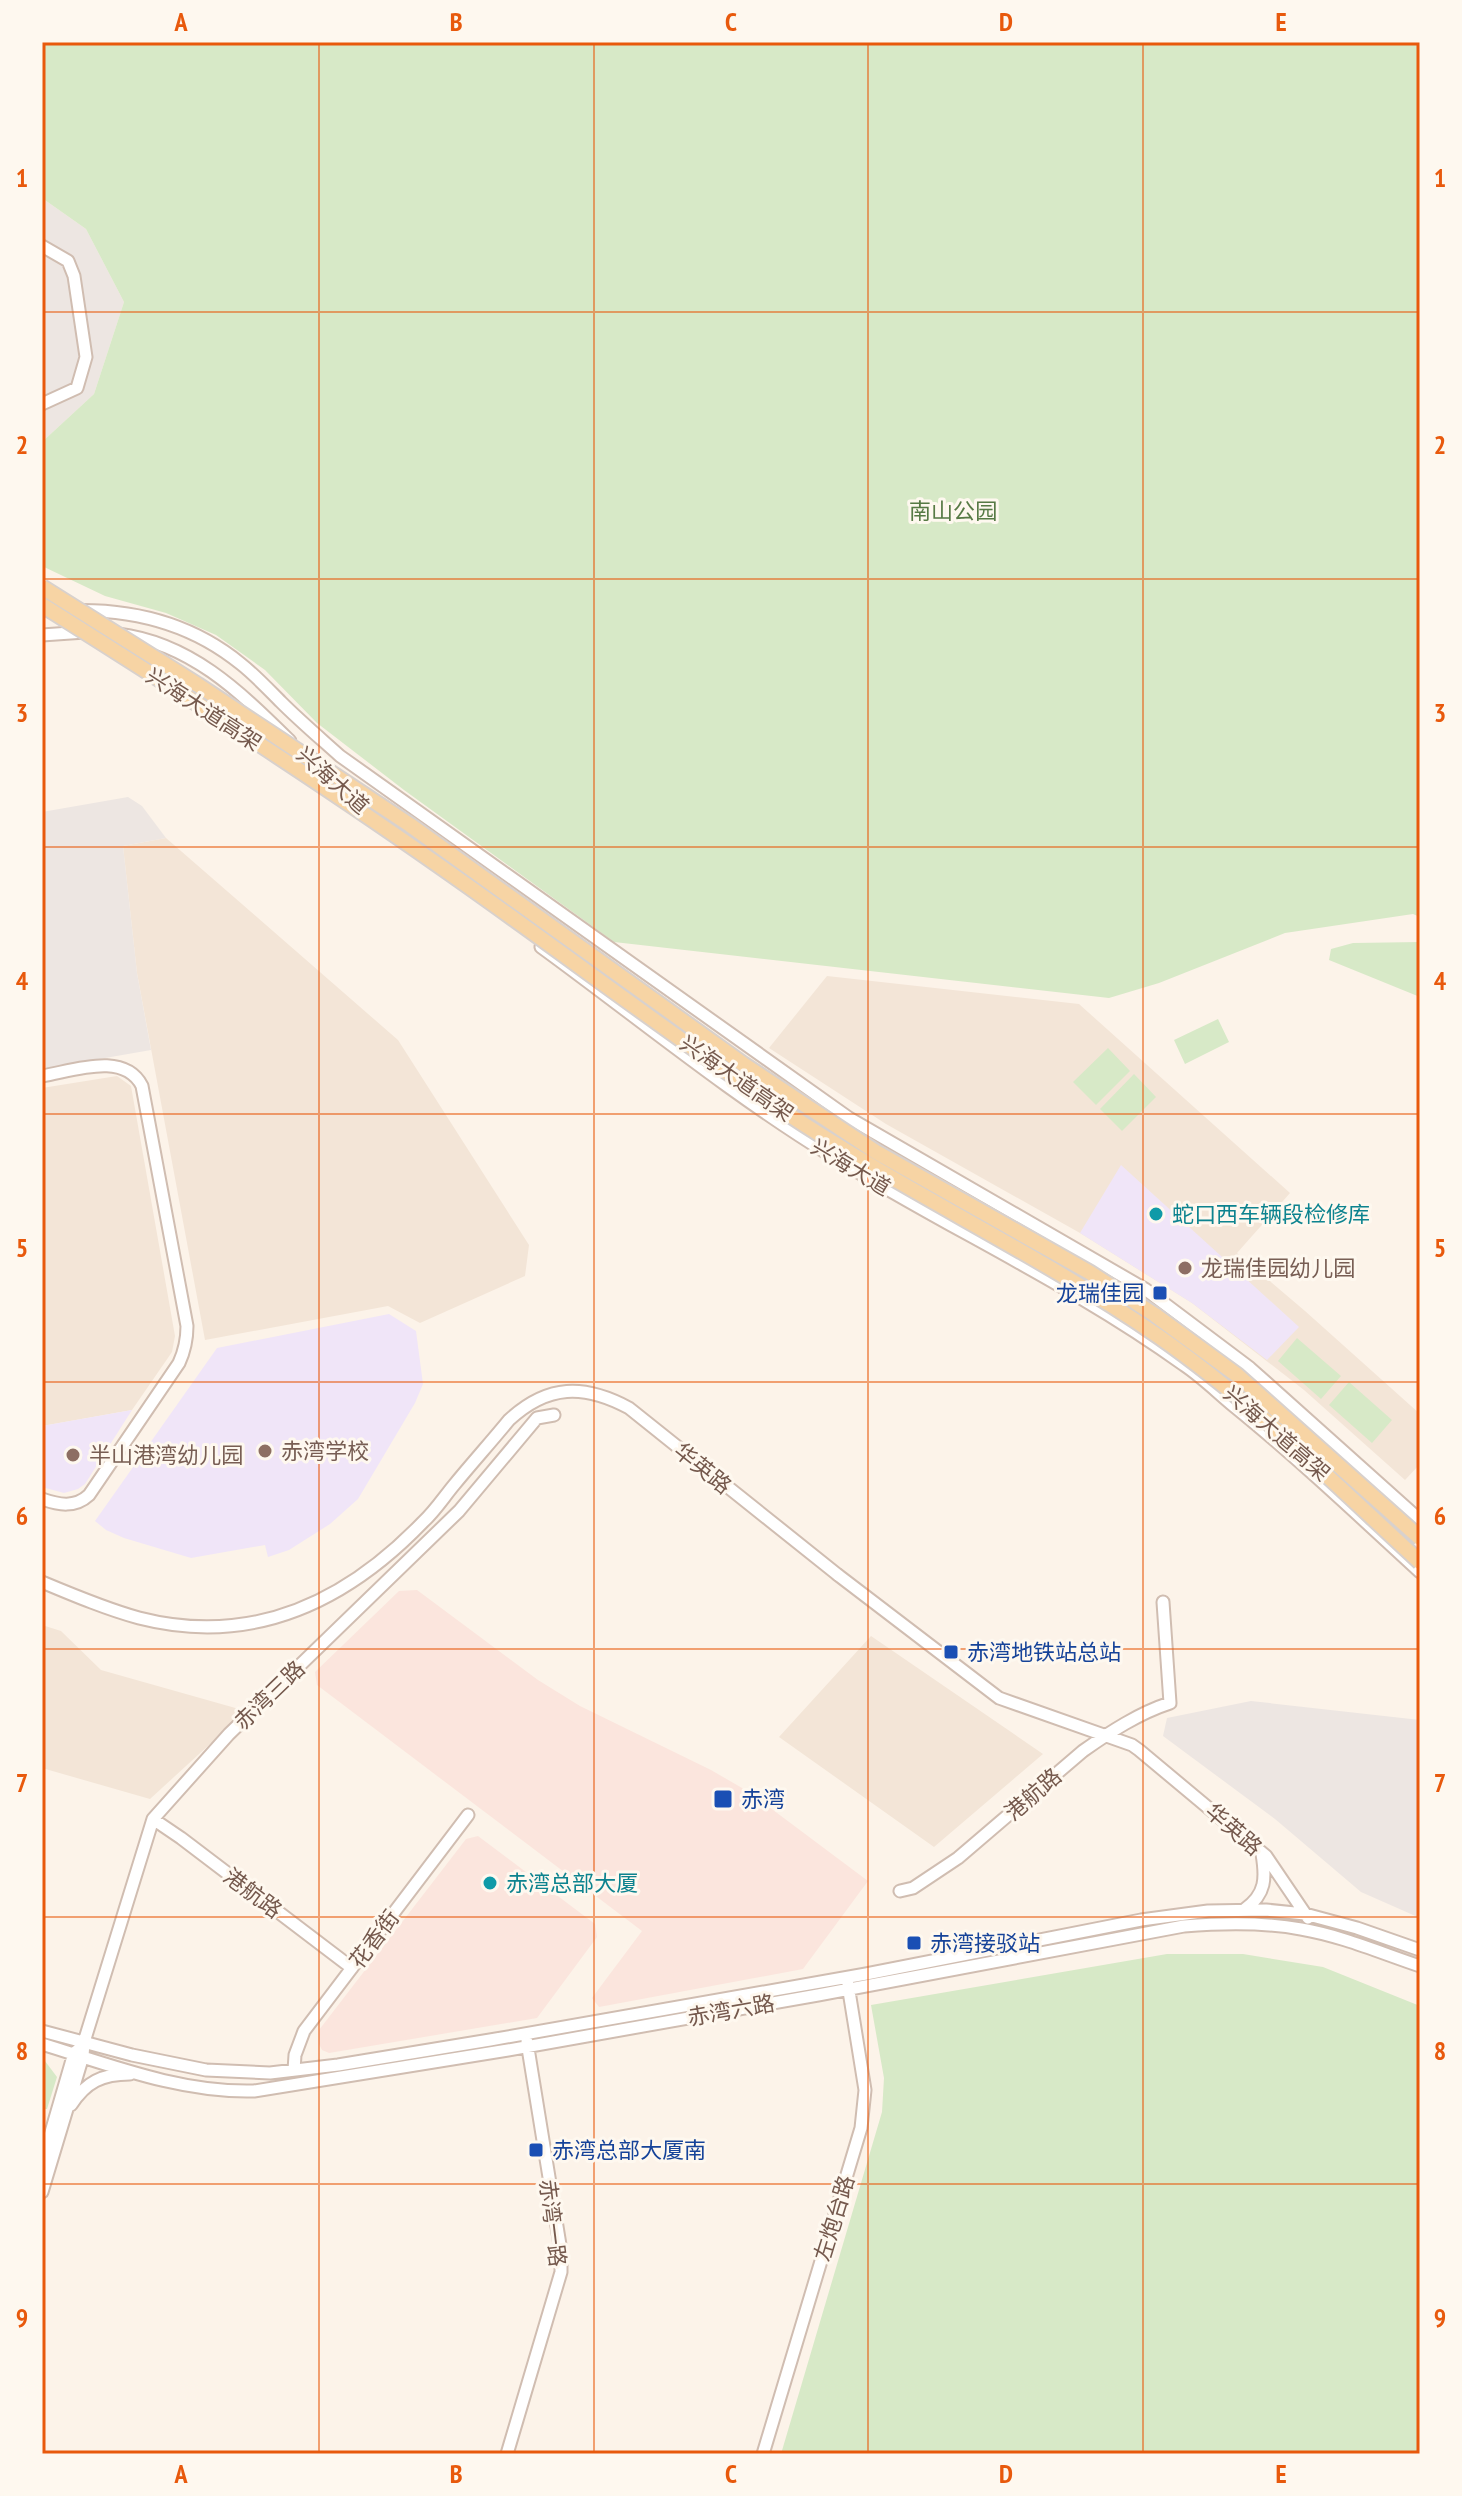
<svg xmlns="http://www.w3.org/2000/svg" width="1462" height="2496" font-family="'PT Sans Narrow','Noto Sans SC',sans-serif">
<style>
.residential{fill:#f3e5d7}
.commercial{fill:#fbe5dd}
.industrial{fill:#ede6e2}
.education{fill:#f0e5f8}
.green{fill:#d7e9c7}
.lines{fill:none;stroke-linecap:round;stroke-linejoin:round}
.minor-casing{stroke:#d0bdb1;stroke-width:15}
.minor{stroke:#fff;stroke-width:11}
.minor-bridge-casing{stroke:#d0bdb1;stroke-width:15;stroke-linecap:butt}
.major-bridge-casing{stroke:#d8d1cd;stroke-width:18;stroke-linecap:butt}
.minor-bridge{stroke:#fff;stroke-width:11}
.major-bridge{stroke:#f7d4a4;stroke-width:14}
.grid{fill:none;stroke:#e8590c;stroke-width:2;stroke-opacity:0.55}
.culture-dot{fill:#0f9aa8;stroke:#fef8ef;stroke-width:3}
.education-dot{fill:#8d6e63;stroke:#fef8ef;stroke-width:3}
.transit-dot{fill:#1a4fb4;stroke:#fef8ef;stroke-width:3}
.labels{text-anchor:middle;stroke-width:6;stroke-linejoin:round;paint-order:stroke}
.park-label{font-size:22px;fill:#577a45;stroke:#fef8ef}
.street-label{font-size:22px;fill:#75594d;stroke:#fef8ef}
.culture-label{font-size:22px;fill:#0d838f;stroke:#fef8ef;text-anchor:start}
.education-label{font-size:22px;fill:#785e54;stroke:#fef8ef;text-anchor:start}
.transit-label{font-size:22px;fill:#164399;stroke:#fef8ef;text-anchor:start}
.neatline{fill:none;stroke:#e8590c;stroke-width:3}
.grid-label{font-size:26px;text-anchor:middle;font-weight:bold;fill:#e8590c}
</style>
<rect width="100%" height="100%" fill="#fcf3e9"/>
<path class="residential" d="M166 838 398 1040 529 1245 525 1276 420 1323 388 1306 205 1340 137 973 123 846Z
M827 976 1079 1004 1290 1193 1237 1253 1305 1311 1420 1414V1464L1405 1480 1304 1390 1192 1303 1080 1233 886 1124 769 1048Z
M117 1076 131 1086 175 1336 172 1352 132 1410 42 1426V1088Z
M42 1625 61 1631 101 1670 246 1711 150 1799 42 1768Z
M871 1636 1043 1754 934 1847 779 1737Z"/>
<path class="commercial" d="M417 1590 538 1680 580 1706 711 1770 749 1792 868 1881 803 1969 599 2007 592 1998 642 1931 317 1685 315 1672 399 1591Z
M478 1836 595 1924 597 1937 537 2018 329 2053 322 2050 319 2044V2030L466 1839Z"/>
<path class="industrial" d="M42 198 86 229 124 302 94 394 42 442Z
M128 797 142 806 166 838 123 846 137 973 151 1050 42 1069V812Z
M1251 1701 1420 1720V1918L1361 1892 1275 1819 1163 1736 1167 1718Z"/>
<path class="education" d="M1121 1165 1299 1327 1267 1360 1192 1303 1080 1233Z
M389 1314 416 1331 423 1384 415 1403 358 1499 330 1524 289 1550 268 1557 265 1545 191 1558 124 1538 106 1530 95 1521 217 1348Z
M132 1410 85 1484 78 1489 64 1493 42 1487V1426Z"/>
<path class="green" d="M42 42H1420V917L1413 914 1285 933 1159 983 1109 998 614 942 404 790 317 723 265 670 216 635 166 613 105 596 42 566V442L94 394 124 302 86 229 42 198Z
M1420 942V997L1329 960 1331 949 1353 943Z
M1218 1019 1229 1042 1185 1064 1174 1040Z
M1108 1048 1130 1071 1096 1105 1073 1082Z
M1134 1074 1156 1097 1122 1131 1100 1109Z
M1297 1338 1341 1376 1321 1399 1278 1361Z
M1349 1382 1392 1420 1372 1443 1329 1405Z
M1167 1954H1243L1323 1967 1420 2006V2454H781L882 2112 884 2078 871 2005Z
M42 2057 57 2077 47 2109H42Z"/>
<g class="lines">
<g class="minor-casing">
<path id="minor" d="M42 246 68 261 74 276 86 357 77 388 42 404
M51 612C120 606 186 619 241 664 255 675 268 689 281 702 300 721 320 738 340 756L849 1118 1145 1289 1250 1368 1420 1520
M118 634C191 643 240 692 290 741
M42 635 85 632
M325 775 354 801
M541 947C637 1017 729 1093 830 1155 947 1228 1072 1284 1184 1365 1202 1377 1218 1393 1235 1407 1299 1459 1359 1516 1420 1572
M42 1076C73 1071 124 1051 142 1086L187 1326C187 1340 185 1350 179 1363L89 1495C75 1508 59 1505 42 1499
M838 1575 999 1698 1132 1745 1139 1750 1266 1856 1308 1918
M153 1819 181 1838 352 1968
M900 1891 913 1888 958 1858 1083 1751C1110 1732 1139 1713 1170 1703L1163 1602
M1245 1909C1266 1894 1266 1878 1262 1854
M42 2031 132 2055 206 2070 270 2073 338 2065 490 2040 866 1974 1141 1920 1208 1911 1266 1910 1305 1914 1357 1928 1420 1950
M42 2044C110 2065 181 2093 254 2091L508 2050 818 1995 1184 1926C1223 1923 1263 1922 1301 1929 1342 1936 1381 1953 1420 1966
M294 2070 295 2055 304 2031 468 1815
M71 2105C86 2082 102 2074 130 2074
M42 2163 74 2053 79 2049
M42 2192 83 2056 84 2042 153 1819 229 1734 459 1511 537 1418 554 1415
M507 2454 561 2272V2251L527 2042
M763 2454 861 2128 865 2090 848 1985"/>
</g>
<use href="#minor" class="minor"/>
<g class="minor-bridge-casing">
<path id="minor-bridge" d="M42 1582C73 1595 106 1609 139 1618 252 1647 345 1603 423 1522 435 1511 444 1497 454 1485 472 1463 491 1442 509 1420 548 1384 584 1384 629 1408L838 1575"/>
</g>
<g class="major-bridge-casing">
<path id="major-bridge" d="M42 587 198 685 410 825 743 1064 876 1152 1089 1272 1155 1315 1237 1375 1420 1538
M42 605C185 695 327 786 465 884 571 959 674 1037 782 1110 903 1191 1037 1253 1158 1336 1253 1402 1335 1484 1420 1562"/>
</g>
<use href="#minor-bridge" class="minor-bridge"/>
<use href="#major-bridge" class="major-bridge"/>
</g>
<path class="grid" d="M319 42V2454M594 42V2454M868 42V2454M1143 42V2454M42 312H1420M42 579H1420M42 847H1420M42 1114H1420M42 1382H1420M42 1649H1420M42 1917H1420M42 2184H1420"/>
<g class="culture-dot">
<circle cx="1156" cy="1214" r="8"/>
<circle cx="490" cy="1883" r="8"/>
</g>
<g class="education-dot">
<circle cx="1185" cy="1268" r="8"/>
<circle cx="265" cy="1451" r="8"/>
<circle cx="73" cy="1455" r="8"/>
</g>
<g class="transit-dot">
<rect x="1152" y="1285" width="16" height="16" rx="4"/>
<rect x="943" y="1644" width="16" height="16" rx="4"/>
<rect x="713" y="1789" width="20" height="20" rx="4"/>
<rect x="906" y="1935" width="16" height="16" rx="4"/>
<rect x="528" y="2142" width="16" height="16" rx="4"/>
</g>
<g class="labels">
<g class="park-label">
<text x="953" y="519">南山公园</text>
</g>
<g class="street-label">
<text transform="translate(204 709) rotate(33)" y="8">兴海大道高架</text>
<text transform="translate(333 780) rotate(42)" y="8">兴海大道</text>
<text transform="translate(737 1078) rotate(35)" y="8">兴海大道高架</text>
<text transform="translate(851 1167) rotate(31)" y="8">兴海大道</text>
<text transform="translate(1277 1433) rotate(41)" y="8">兴海大道高架</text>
<text transform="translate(703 1468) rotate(39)" y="8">华英路</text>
<text transform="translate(269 1695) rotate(-44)" y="8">赤湾三路</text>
<text transform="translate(1033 1794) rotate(-41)" y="8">港航路</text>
<text transform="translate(1234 1829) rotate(41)" y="8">华英路</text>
<text transform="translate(253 1893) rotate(37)" y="8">港航路</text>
<text transform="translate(374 1939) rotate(-53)" y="8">花香街</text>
<text transform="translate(731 2010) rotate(-10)" y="8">赤湾六路</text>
<text transform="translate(834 2218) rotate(-73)" y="8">左炮台路</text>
<text transform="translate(553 2223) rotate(83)" y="8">赤湾一路</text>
</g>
<g class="culture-label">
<text x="1172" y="1222">蛇口西车辆段检修库</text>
<text x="506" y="1891">赤湾总部大厦</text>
</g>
<g class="education-label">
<text x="1201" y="1276">龙瑞佳园幼儿园</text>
<text x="281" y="1459">赤湾学校</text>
<text x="89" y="1463">半山港湾幼儿园</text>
</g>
<g class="transit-label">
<text x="1144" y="1301" text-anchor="end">龙瑞佳园</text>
<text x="967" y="1660">赤湾地铁站总站</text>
<text x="741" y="1807">赤湾</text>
<text x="930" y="1951">赤湾接驳站</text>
<text x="552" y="2158">赤湾总部大厦南</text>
</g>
</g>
<rect width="1462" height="2496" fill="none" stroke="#fef8ef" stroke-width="88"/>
<rect x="44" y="44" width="1374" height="2408" class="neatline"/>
<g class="grid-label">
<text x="181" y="31">A</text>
<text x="456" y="31">B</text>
<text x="731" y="31">C</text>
<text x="1006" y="31">D</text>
<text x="1281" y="31">E</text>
<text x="22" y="187">1</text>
<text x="1440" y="187">1</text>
<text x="22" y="454">2</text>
<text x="1440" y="454">2</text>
<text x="22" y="722">3</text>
<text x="1440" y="722">3</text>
<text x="22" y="990">4</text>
<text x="1440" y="990">4</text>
<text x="22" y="1257">5</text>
<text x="1440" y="1257">5</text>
<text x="22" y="1525">6</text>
<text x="1440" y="1525">6</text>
<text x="22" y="1792">7</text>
<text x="1440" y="1792">7</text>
<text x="22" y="2060">8</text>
<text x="1440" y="2060">8</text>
<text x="22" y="2327">9</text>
<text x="1440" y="2327">9</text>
<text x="181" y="2483">A</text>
<text x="456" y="2483">B</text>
<text x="731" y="2483">C</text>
<text x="1006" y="2483">D</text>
<text x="1281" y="2483">E</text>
</g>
</svg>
